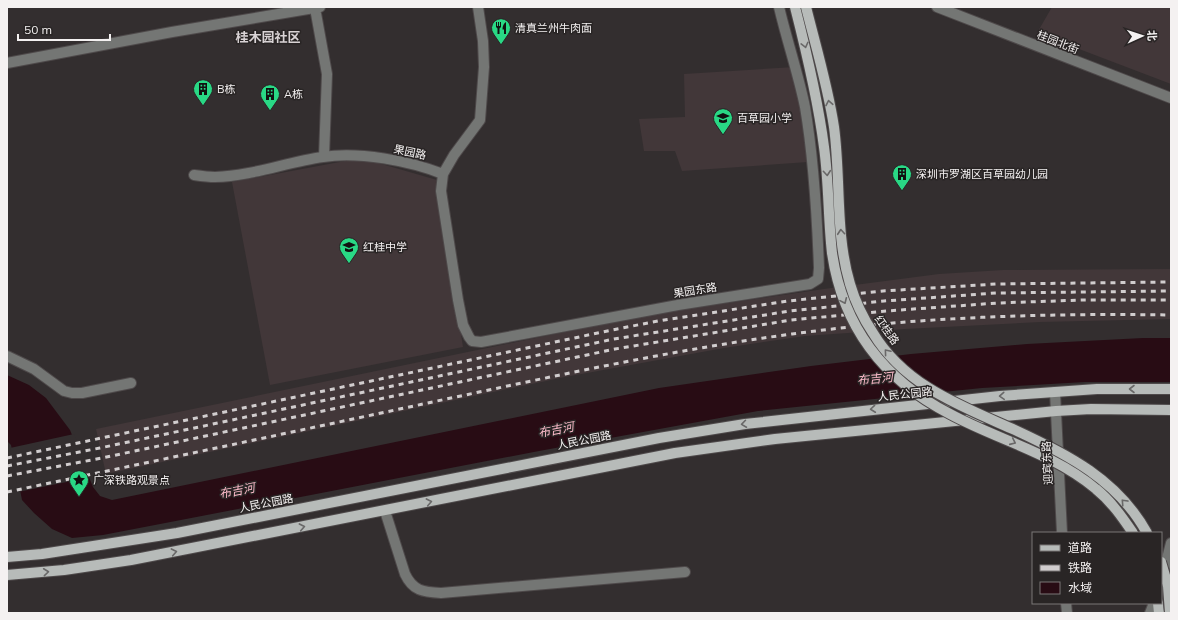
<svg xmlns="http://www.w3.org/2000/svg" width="1178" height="620" font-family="Mulish,'Noto Sans SC',sans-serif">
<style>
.built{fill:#423739}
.water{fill:#280c14}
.pier{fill:#332e2f}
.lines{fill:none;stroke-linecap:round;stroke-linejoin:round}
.minor-casing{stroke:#4e494a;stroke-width:12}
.major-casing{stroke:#4e494a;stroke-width:12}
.minor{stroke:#747674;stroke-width:10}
.major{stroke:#b7bbb9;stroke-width:10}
.rail{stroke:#d1cdce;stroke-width:3;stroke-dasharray:5 5;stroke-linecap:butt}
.major-bridge-casing{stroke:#4e494a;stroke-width:12;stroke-linecap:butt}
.major-bridge{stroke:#b7bbb9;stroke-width:10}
.oneway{stroke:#696868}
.labels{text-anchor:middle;stroke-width:3;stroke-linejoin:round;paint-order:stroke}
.poi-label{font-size:11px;fill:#f4f1f1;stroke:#292525;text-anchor:start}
.street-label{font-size:11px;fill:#f4f1f1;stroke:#292525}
.water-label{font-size:12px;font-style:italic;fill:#febccb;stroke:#292525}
.quarter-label{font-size:13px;font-weight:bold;fill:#d9d3d5;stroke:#292525}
</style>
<rect width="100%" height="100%" fill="#332e2f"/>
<path class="built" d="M1052 7H1171V84L1037 33Z
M795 67 808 162 682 171 675 151H644L639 119 685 117 684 74Z
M361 158 437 180 463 347 270 385 232 182Z
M1171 269V319L1040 322 905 329 805 336 724 348 565 377 106 474 96 429 555 334 672 311 824 289 939 274 1003 270Z"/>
<path class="water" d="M1143 338H1171V382H1085L982 388 758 411 539 451 103 535 72 538 52 529 34 513 22 500 11 445 7 441V375L29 385 46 398 70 430 93 487 100 496 112 500 659 388 811 366 911 354 1027 344Z"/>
<path class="pier" d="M74 434 91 477 18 492 10 448Z"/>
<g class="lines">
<g class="minor-casing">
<path id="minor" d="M937 7 1171 98
M315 8 327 74 324 157
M7 63 172 32 320 7
M443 174 441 191 458 300 463 325 469 337 472 341 481 342 678 305 810 284 818 279 819 268C817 214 814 160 805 107 798 73 787 41 779 7
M194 175C201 176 208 177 215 177 252 176 287 162 323 157 358 151 410 161 443 174L454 155 480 120 484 67 483 41 478 7
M7 356 34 369 64 391 72 393H82L131 383
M1055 392 1062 533
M385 511 405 574C413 591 423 592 441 593L685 572
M1161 582 1171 543
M1066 603 1067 613
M1150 613 1154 603"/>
</g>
<g class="major-casing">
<path id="major" d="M7 557 42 554 177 533 659 438 745 424 1000 396 1097 389H1171
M7 575 64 570 131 560 675 453 775 439 1056 411 1091 409 1171 410
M1158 603 1159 613"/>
</g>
<use href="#minor" class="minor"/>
<use href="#major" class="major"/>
<path class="rail" d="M7 458 612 330 658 321 788 301 883 291 996 284 1171 282
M7 466 100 448 614 339 790 311 884 301 996 293 1171 291
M7 476 102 458 615 349 791 320 886 311 998 303 1083 300H1171
M7 492C150 462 293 432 437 401 555 376 672 350 792 334 917 317 1045 313 1171 315"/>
<g class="major-bridge-casing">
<path id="major-bridge" d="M795 7C807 54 818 100 824 147 829 183 828 218 832 253 843 328 884 380 950 414 998 440 1053 453 1096 489 1111 501 1122 517 1133 533
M806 7C816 47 828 87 834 127 841 179 835 234 850 284 855 301 863 318 873 333 905 386 961 406 1015 430 1067 454 1118 480 1147 533
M1161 562 1168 586 1170 613"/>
</g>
<use href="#major-bridge" class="major-bridge"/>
</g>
<defs><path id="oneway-chevron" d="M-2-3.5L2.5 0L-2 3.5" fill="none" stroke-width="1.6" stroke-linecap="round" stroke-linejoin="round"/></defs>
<g class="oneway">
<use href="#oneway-chevron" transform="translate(805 45) rotate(76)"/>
<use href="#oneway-chevron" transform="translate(829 103) rotate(-101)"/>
<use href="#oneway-chevron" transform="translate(827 173) rotate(85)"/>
<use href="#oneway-chevron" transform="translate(841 232) rotate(-95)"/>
<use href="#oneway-chevron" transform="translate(844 301) rotate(66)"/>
<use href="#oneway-chevron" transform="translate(887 352) rotate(-130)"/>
<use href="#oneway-chevron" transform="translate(1132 389) rotate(180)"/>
<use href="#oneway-chevron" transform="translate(1002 396) rotate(176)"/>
<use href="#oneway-chevron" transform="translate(873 409) rotate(174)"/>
<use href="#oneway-chevron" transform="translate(744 424) rotate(172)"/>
<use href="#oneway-chevron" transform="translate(1013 442) rotate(24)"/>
<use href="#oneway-chevron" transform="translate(429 502) rotate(-11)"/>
<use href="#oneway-chevron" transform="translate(1124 502) rotate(-133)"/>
<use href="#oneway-chevron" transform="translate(302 527) rotate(-11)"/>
<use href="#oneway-chevron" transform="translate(174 552) rotate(-11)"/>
<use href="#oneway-chevron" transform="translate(46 572) rotate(-6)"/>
</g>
<defs>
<g id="restaurant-pin" transform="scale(1)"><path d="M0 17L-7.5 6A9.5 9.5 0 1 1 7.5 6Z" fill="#29d885" stroke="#292525"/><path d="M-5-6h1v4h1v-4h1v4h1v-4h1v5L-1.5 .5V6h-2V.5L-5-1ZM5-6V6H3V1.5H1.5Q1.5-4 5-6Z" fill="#111"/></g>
<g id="building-pin" transform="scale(1)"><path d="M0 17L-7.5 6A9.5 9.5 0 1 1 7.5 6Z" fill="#29d885" stroke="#292525"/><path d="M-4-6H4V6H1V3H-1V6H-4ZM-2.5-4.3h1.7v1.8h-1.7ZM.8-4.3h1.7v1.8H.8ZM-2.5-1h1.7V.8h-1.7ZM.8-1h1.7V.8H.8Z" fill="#111"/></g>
<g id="school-pin" transform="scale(1)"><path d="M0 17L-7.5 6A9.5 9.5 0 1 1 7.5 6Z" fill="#29d885" stroke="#292525"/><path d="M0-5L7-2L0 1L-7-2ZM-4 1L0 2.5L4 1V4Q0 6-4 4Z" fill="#111"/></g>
<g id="sight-pin" transform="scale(1)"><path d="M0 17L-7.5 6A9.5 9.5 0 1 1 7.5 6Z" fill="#29d885" stroke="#292525"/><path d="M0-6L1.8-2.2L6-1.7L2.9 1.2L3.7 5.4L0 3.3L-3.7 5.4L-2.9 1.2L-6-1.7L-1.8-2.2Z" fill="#111"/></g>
</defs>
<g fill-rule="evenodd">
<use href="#restaurant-pin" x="501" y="28"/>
<use href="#building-pin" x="203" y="89"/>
<use href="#building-pin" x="270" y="94"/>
<use href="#school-pin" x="723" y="118"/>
<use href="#building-pin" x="902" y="174"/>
<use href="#school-pin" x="349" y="247"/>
<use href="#sight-pin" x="79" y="480"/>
</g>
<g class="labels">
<g class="poi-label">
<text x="515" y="32">清真兰州牛肉面</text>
<text x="217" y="93">B栋</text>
<text x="284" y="98">A栋</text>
<text x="737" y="122">百草园小学</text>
<text x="916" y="178">深圳市罗湖区百草园幼儿园</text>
<text x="363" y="251">红桂中学</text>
<text x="93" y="484">广深铁路观景点</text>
</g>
<g class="street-label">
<text transform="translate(1058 42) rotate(21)" y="4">桂园北街</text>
<text transform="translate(410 152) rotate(12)" y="4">果园路</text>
<text transform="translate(695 290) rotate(-9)" y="4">果园东路</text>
<text transform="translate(887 330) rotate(55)" y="4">红桂路</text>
<text transform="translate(905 394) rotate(-6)" y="4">人民公园路</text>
<text transform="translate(584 440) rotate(-11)" y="4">人民公园路</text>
<text transform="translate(1047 463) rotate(-93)" y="4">迎宾东路</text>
<text transform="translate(266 503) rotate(-11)" y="4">人民公园路</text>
</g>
<g class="water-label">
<text transform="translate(875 379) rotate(-6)" y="4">布吉河</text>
<text transform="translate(556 430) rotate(-11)" y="4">布吉河</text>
<text transform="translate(237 491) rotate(-11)" y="4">布吉河</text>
</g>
<g class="quarter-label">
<text x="268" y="42">桂木园社区</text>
</g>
</g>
<rect width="1178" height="620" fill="none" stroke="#f4f1f1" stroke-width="16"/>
<rect x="1032" y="532" width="130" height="72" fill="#292525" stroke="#7a7777"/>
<rect x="1040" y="545" width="20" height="6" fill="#b7bbb9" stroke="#7a7777"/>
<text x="1068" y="552" font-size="12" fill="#f4f1f1">道路</text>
<rect x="1040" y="565" width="20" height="6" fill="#d1cdce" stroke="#7a7777"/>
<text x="1068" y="572" font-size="12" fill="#f4f1f1">铁路</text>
<rect x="1040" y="582" width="20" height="12" fill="#280c14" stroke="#7a7777"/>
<text x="1068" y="592" font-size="12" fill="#f4f1f1">水域</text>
<g transform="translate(1142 36) rotate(87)" stroke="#292525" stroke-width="3" paint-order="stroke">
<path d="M0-3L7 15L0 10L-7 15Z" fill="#f4f1f1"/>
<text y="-6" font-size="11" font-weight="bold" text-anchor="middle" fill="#f4f1f1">北</text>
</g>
<path d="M18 34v6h92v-6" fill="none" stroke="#f4f1f1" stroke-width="2"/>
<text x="24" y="34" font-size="12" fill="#f4f1f1" stroke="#292525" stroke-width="3" paint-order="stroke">50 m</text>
</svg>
